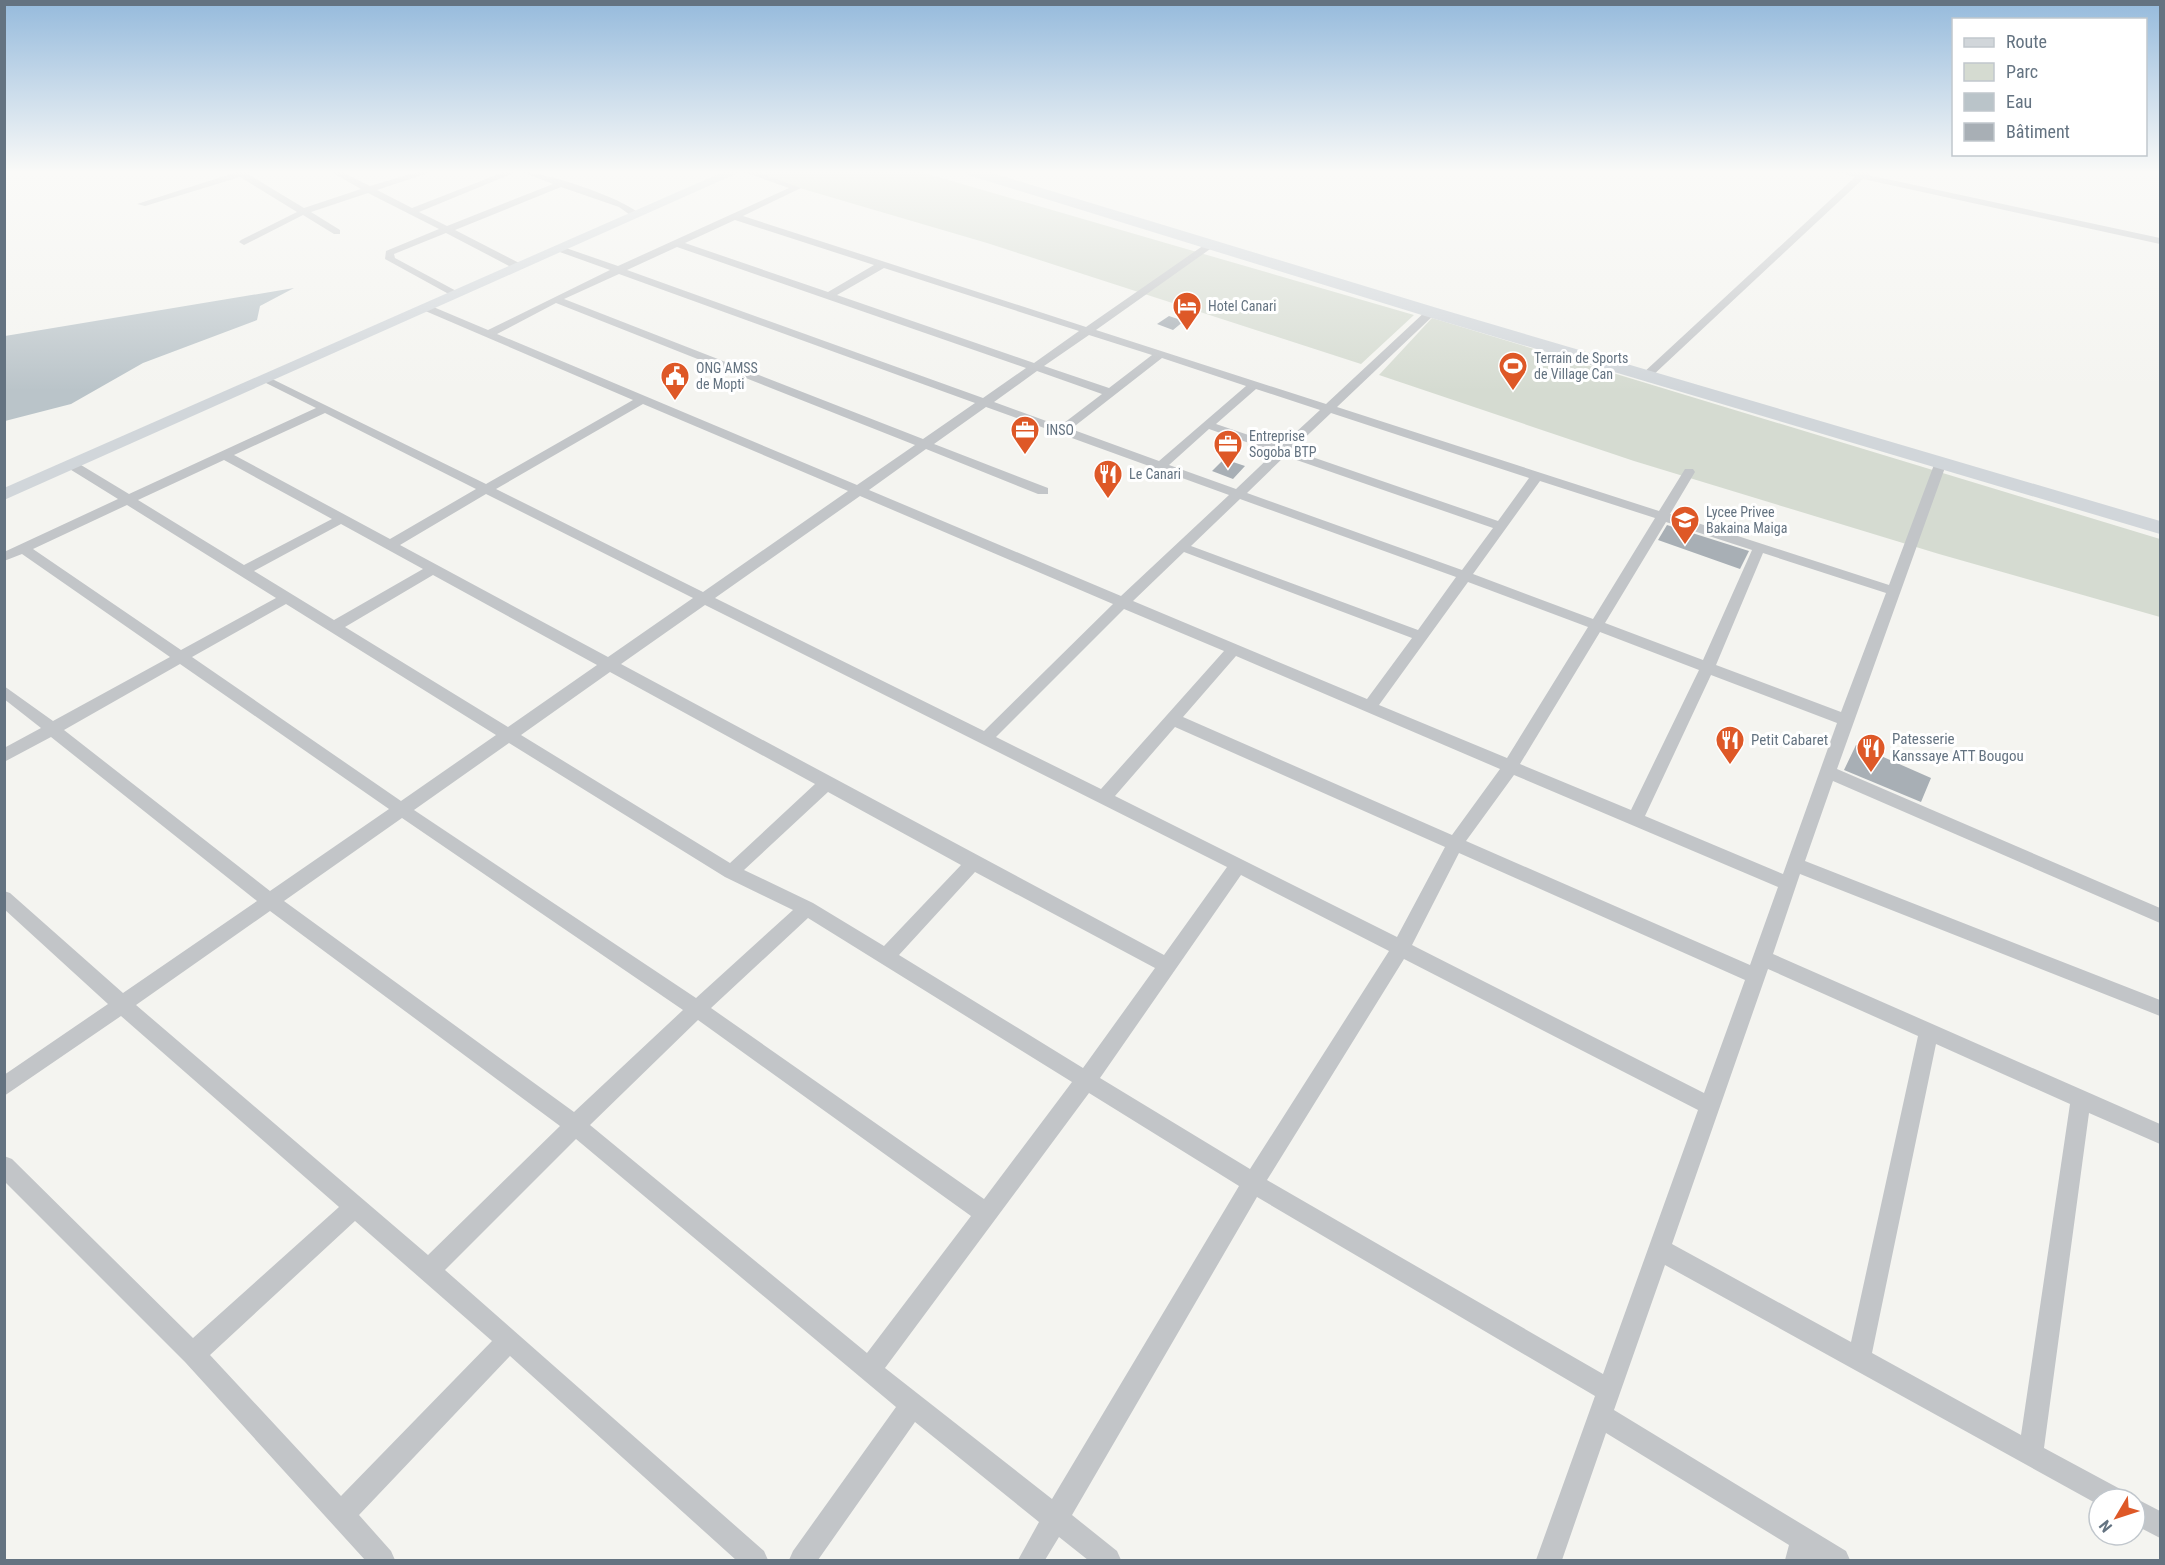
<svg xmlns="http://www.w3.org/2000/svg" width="2165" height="1565" font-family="'Roboto Condensed',sans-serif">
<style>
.green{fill:#d5dbd1}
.water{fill:#bac4c9}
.building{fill:#a8afb5}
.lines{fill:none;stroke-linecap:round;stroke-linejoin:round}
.street{fill:#c2c5c8;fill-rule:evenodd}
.secondary{fill:#d1d6da;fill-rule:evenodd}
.primary{fill:#d1d6da;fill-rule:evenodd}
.labels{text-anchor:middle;stroke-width:6;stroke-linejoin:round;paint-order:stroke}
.far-poi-label{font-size:14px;fill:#647381;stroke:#fff;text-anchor:start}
.poi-label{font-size:15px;fill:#647381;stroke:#fff;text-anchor:start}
</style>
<rect width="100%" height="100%" fill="#f4f4f0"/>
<path class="green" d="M755 172H921L1414 315 1361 364 987 243 752 174Z
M1432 318 2160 539V617L1939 554 1634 461 1379 375Z"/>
<path class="water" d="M294 288 260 306 257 320 143 363 71 404 5 421V336Z"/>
<path class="building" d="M1169 316 1184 321 1173 330 1157 324Z
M1224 459 1245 466 1233 479 1212 471Z
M1667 525 1749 551 1740 569 1658 540Z
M1856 745 1931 778 1921 802 1844 770Z"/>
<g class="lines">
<path class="street" d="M237 172H251L248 174 304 208 361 189 331 172H342L370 186 417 172H431L377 190 412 208 504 172H516L419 212 447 226 553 184 522 172C545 172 624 198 641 215L633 217 619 207 561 187 455 230 523 265V269H515L446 233 394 254 395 258 460 293 461 295 456 298 385 259 386 251 439 229 368 193 311 212 340 230V234H334L303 215 244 245 239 242 241 240 297 212 240 177 145 206 137 204Z
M744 172H757L801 188 743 216 1086 327 1207 243H1213V247L1096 330 1326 404 1427 310H1435V314L1337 407 1659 511 1685 469H1693L1695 472 1670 514 1889 585 1935 462 1937 459H1945L1947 462 1837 769 2160 908V923L1833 781 1805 861 2160 1000V1016L1800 874 1773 954 2160 1124V1144L2089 1113 2044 1448 2122 1490 2126 1499H2099V1505L1665 1265 1614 1410 1846 1551 1850 1560H1785L1789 1545 1606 1433 1562 1560H1536L1595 1396 1257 1197 1072 1515 1117 1551 1121 1560H1088L1059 1537 1045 1560H1018L1039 1522 915 1422 818 1560H789L793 1551 896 1407 576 1139 445 1270 764 1551 768 1560H736L510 1356 359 1515 391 1551 395 1560H365L185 1362 4 1181V1156L12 1159 193 1338 339 1207 121 1016 4 1096V1075L108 1004 4 909V891L10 893 123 993 257 901 51 737 4 762V748L41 728 4 699V686L53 721 170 657 22 554 4 561V552L118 499 68 468V462H76L129 494 316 408 262 381V377L266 376 486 484 633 400 423 310V306H431L488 330 610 270 557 251V247H563L618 266 789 188ZM735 220 874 265 828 292 685 243ZM677 247 1026 368 983 398 627 270ZM884 268 1079 331 1034 363 837 295ZM619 274 975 403 923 439 564 299ZM556 303 915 445 857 485 497 334ZM1089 335 1152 355 1109 388 1044 366ZM1162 358 1246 386 1159 461 1071 429ZM1037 371 1102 394 1060 426 994 402ZM1256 389 1320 410 1281 446 1216 424ZM643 404 848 491 703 592 496 489ZM986 407 1229 495 1121 596 869 490 926 449 1038 494H1048V488L934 444ZM325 413 476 489 390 539 234 455ZM1331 413 1529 478 1498 521 1292 450ZM1209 429 1275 452 1236 489 1169 465ZM1285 456 1493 528 1462 570 1247 493ZM224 460 332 519 244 565 138 500ZM1540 481 1655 518 1593 619 1473 574ZM486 494 693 598 608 657 400 545ZM860 496 1113 604 984 731 715 598ZM1240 499 1456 577 1418 630 1191 546ZM127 505 276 598 181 650 33 549ZM1666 522 1752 550 1703 660 1605 623ZM341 524 423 569 334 620 254 571ZM1184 552 1412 638 1367 699 1133 601ZM1763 553 1886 593 1841 712 1716 665ZM433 575 597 665 508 727 345 627ZM1468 582 1588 627 1507 758 1379 705ZM286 604 496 735 401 801 192 657ZM705 605 1227 867 1164 955 621 664ZM1124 609 1224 651 1101 789 996 737ZM1600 632 1699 670 1631 810 1520 764ZM1236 656 1500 769 1452 835 1183 717ZM180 664 389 809 270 891 64 730ZM610 672 815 784 730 863 521 735ZM1711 675 1837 723 1783 874 1645 816ZM1175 727 1445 847 1397 937 1115 796ZM509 743 725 877 793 910 696 998 414 810ZM1514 775 1778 887 1750 965 1466 841ZM828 792 961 865 884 946 813 903 744 870ZM402 818 683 1010 574 1112 284 901ZM1459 853 1745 980 1704 1093 1412 945ZM975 872 1155 968 1083 1068 899 955ZM1241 875 1389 951 1250 1169 1100 1078ZM270 911 560 1126 428 1255 136 1005ZM808 918 1072 1082 984 1199 711 1008ZM1404 959 1698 1110 1603 1374 1267 1180ZM1768 969 1918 1036 1851 1342 1672 1244ZM698 1020 971 1216 867 1353 590 1125ZM1936 1044 2070 1104 2021 1435 1872 1353ZM1089 1093 1239 1186 1052 1499 885 1368ZM355 1221 492 1341 341 1496 210 1355Z
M1838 172H1870L1868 175 2160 238V244L1863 179 1650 378H1642V374L1855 177Z
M2135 1498 2160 1511V1538L2135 1525V1499H2133Z"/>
<path class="secondary" d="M723 172H740L4 500V488Z"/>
<path class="primary" d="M966 172H989L1437 308 2160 521V534L1425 316 968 175Z"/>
</g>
<linearGradient id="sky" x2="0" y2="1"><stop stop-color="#95badc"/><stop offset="0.44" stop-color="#fafaf8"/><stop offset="1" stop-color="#fafaf8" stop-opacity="0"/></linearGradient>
<rect width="2165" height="391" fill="url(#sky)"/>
<defs>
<g id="hotel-pin" transform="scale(1.5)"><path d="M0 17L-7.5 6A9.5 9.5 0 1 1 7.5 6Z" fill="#de5827" stroke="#fff"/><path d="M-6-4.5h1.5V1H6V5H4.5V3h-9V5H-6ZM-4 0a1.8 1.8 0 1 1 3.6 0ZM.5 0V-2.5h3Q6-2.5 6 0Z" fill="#fff"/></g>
<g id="stadium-pin" transform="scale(1.5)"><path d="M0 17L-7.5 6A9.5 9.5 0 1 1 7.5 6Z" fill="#de5827" stroke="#fff"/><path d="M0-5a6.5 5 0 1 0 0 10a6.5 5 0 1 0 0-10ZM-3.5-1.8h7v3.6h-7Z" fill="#fff"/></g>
<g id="civic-pin" transform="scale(1.5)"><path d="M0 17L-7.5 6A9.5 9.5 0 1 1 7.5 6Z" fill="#de5827" stroke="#fff"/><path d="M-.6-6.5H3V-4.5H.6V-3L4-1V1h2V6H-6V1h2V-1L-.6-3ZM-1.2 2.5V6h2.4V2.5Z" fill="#fff"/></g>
<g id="office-pin" transform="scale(1.5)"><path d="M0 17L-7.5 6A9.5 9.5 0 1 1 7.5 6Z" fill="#de5827" stroke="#fff"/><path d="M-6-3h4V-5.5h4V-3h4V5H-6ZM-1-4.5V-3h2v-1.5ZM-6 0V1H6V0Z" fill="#fff"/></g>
<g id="restaurant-pin" transform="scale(1.5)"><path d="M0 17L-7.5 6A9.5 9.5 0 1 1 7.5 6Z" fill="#de5827" stroke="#fff"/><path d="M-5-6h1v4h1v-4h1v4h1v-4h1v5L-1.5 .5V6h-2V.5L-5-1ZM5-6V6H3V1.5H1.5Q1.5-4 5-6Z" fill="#fff"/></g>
<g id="school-pin" transform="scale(1.5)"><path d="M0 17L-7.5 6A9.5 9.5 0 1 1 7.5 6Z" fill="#de5827" stroke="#fff"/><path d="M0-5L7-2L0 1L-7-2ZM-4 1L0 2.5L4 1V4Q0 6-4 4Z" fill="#fff"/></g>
</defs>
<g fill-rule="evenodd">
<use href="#hotel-pin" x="1187" y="306"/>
<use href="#stadium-pin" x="1513" y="366"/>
<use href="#civic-pin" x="675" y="376"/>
<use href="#office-pin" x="1025" y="430"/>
<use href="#office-pin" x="1228" y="444"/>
<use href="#restaurant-pin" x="1108" y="474"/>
<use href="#school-pin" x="1685" y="520"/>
<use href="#restaurant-pin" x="1730" y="740"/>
<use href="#restaurant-pin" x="1871" y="748"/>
</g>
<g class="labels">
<g class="far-poi-label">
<text x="1208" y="311">Hotel Canari</text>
<text x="1534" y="363">Terrain de Sports<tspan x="1534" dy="16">de Village Can</tspan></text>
<text x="696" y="373">ONG AMSS<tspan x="696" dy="16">de Mopti</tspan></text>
<text x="1046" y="435">INSO</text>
<text x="1249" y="441">Entreprise<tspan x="1249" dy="16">Sogoba BTP</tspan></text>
<text x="1129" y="479">Le Canari</text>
<text x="1706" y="517">Lycee Privee<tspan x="1706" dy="16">Bakaina Maiga</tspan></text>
</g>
<g class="poi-label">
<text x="1892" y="744">Patesserie<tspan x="1892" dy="17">Kanssaye ATT Bougou</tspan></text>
<text x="1751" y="745">Petit Cabaret</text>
</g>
</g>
<rect width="2165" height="1565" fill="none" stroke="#647381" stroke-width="12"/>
<rect x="1952" y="18" width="195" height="138" fill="#ffffff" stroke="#c1c7cd" stroke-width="1.5"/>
<rect x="1964" y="38" width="30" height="9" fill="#d1d6da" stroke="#c1c7cd" stroke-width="1.5"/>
<text x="2006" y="48" font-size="18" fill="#647381">Route</text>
<rect x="1964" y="63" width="30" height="18" fill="#d5dbd1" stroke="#c1c7cd" stroke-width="1.5"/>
<text x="2006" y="78" font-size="18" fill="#647381">Parc</text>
<rect x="1964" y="93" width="30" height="18" fill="#bac4c9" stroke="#c1c7cd" stroke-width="1.5"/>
<text x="2006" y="108" font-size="18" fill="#647381">Eau</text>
<rect x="1964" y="123" width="30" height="18" fill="#a8afb5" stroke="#c1c7cd" stroke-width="1.5"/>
<text x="2006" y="138" font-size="18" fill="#647381">Bâtiment</text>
<g transform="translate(2117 1517) rotate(231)"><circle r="28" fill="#ffffff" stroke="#c1c7cd" stroke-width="1.5"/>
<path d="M0-4.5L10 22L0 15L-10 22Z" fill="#de5827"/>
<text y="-9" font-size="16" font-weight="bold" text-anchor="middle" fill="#647381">N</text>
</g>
</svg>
